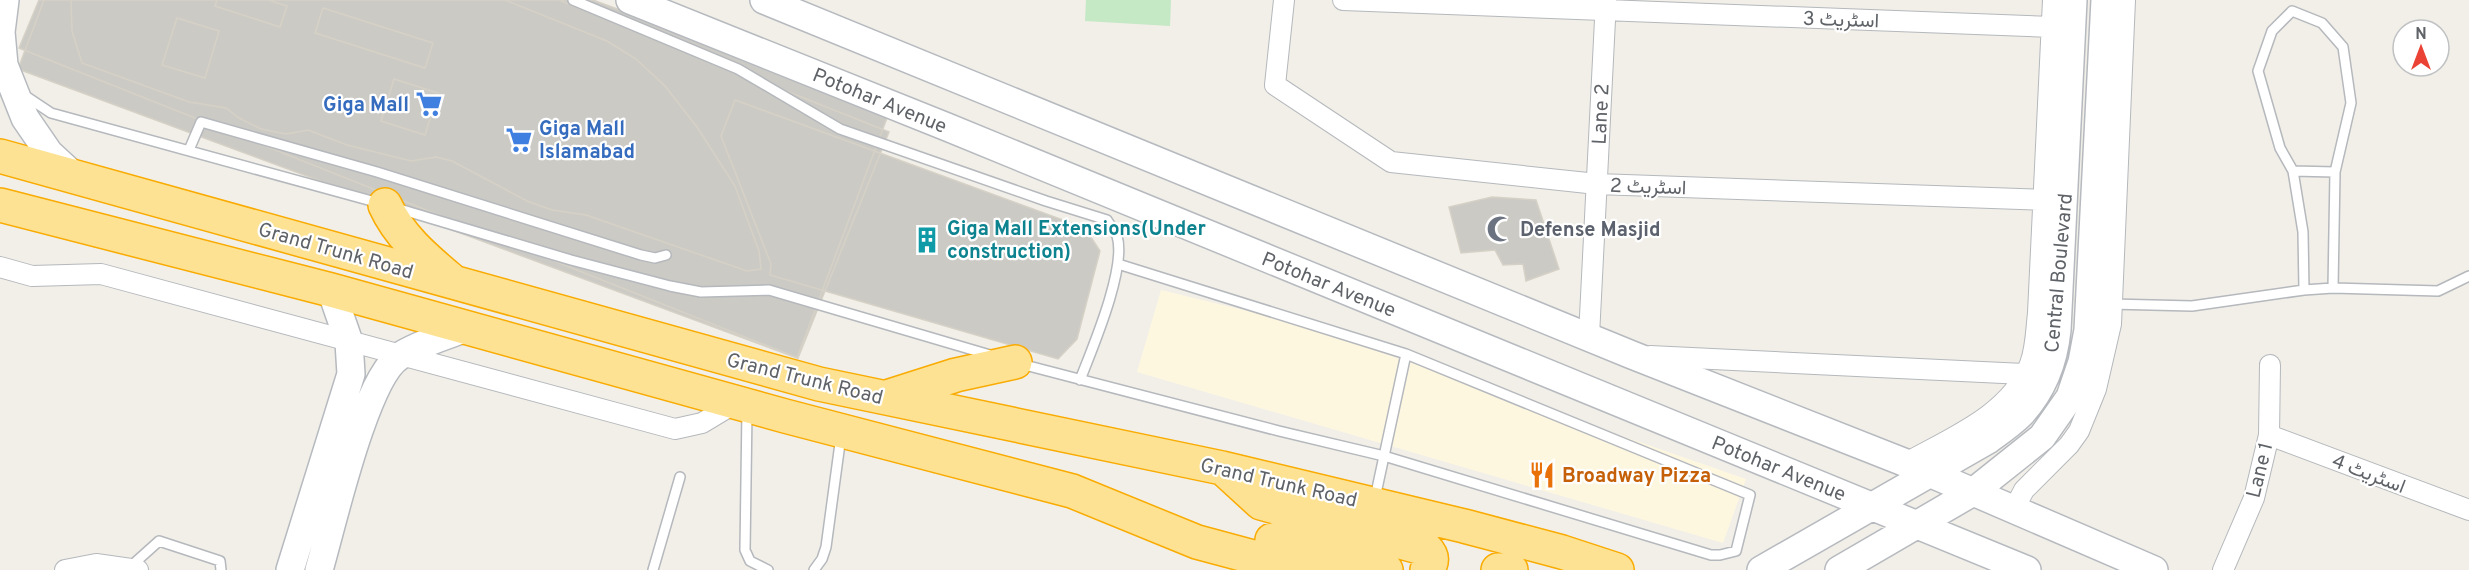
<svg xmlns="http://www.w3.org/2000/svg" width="2469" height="570" font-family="Overpass,Vazirmatn,sans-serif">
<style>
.commercial{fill:#fef7e0}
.green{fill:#c5e8c5}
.building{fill:#cccac5;stroke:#d6d1c6;stroke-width:1.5}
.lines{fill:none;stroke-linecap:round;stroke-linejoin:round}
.lane-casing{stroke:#b5b8bc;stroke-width:12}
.street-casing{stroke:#b5b8bc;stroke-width:22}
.secondary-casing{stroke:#b6babf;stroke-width:30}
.highway-casing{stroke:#f9ab00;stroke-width:36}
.lane{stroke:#fff;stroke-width:9}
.street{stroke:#fff;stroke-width:20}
.secondary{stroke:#fff;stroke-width:27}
.highway{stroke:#fde293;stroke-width:33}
.labels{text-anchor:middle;stroke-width:4.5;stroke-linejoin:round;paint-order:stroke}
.street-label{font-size:20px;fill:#5f6368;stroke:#fff}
.shop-label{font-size:20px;font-weight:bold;fill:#366cbe;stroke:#fff;text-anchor:end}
.culture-label{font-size:20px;font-weight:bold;fill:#0d838f;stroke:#fff;text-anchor:start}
.worship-label{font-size:20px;font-weight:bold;fill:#5b616d;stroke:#fff;text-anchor:start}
.food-label{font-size:20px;font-weight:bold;fill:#c56008;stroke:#fff;text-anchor:start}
</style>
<rect width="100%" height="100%" fill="#f1efe8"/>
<path class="commercial" d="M1161 290 1293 322 1746 479 1723 543 1137 372Z"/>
<path class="green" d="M1086 0H1171L1170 26 1085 21Z"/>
<path class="building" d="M39 0H559L889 132 798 358 19 48Z
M44 0H593L890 110 797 358 18 69Z
M71 0H505L607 41 636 59 665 86 697 127 735 186 759 251 761 269 747 271 586 215 552 210 527 201 452 161 436 157 411 161 347 145 308 130 286 134 261 129 239 118 226 108 189 102 82 63 72 31Z
M217 0H268L287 6 280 27 215 6Z
M323 8 433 43 425 68 315 33Z
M177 18 219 31 205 78 162 65Z
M394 79 438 93 425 135 381 121Z
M735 100 1085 228 1100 251 1077 339 1058 359 770 275 771 264 721 136Z
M1492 197 1536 200 1559 269 1526 281 1523 264 1503 265 1495 250 1461 253 1449 207Z"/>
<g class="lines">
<g class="lane-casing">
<path id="lane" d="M573 0 738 69 840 129 1046 201 1107 220C1110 225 1115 231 1117 236 1127 268 1092 349 1080 380
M24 95 51 113 379 203
M189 150 201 122 377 172 641 255 655 258 666 255
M2293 171 2335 172
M396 208 571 260 670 286 701 292 769 290 990 355
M2304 290 2333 288
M2111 304 2192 306 2304 290 2303 232 2293 171 2280 148 2258 71 2272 31 2292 11 2322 23 2343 47 2351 103 2335 172 2333 288 2438 291 2469 276
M1021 364 1279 431 1384 456 1711 555H1720L1736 551 1750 495 1406 354 1118 264
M747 411 745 550 750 561 768 570
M1375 498 1406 354
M130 567 159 541 220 561 221 570
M653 570 680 477
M814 570 822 559 826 547 841 436"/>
</g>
<g class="street-casing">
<path id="street" d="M1284 0 1275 85 1391 162 1597 184 2045 200
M1343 0 2052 27
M0 267 32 276 101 274 675 429 702 423 737 402
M1589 336 1606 0
M1650 356 2024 374
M2269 435 2469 510
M1906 463C1950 438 2010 415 2030 364 2036 348 2036 330 2038 313L2053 0
M2014 509 2024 490 2069 445 2079 431 2096 389 2111 324 2125 0
M65 570 96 564 138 570
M2223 570 2254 498 2269 435 2270 365"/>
</g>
<g class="secondary-casing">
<path id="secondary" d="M5 0 1 32 4 65 25 118 49 153 74 176
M630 0 947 127 2027 570
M764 0 1632 355 1906 463 2154 570
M290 570 351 374 349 342 331 290
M319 570C332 526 365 377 400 356 420 343 447 336 468 327
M1761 570 1988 440C1999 432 2011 424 2021 414 2042 391 2054 361 2057 330L2073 0
M1839 570 1973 492 2042 437 2070 397 2082 362 2088 330 2105 0"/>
</g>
<g class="highway-casing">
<path id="highway" d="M0 156 819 384 1222 468 1464 526 1562 552 1617 570
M0 205 331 290 785 416 1072 491 1197 542 1301 570
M385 205C399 236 425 258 450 279
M887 397 956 375 1015 362
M1226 471 1261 503 1426 549C1433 556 1433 562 1427 570
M1272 540 1386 570
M1498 570H1511"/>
</g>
<use href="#lane" class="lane"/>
<use href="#street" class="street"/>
<use href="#secondary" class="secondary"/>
<use href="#highway" class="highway"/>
</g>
<defs>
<g id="supermarket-bare" transform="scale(2.07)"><path d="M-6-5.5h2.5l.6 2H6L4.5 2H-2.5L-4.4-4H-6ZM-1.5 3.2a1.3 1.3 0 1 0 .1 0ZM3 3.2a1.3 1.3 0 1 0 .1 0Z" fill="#3f7fe0" stroke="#fff" stroke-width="2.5" paint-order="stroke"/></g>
<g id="mosque-bare" transform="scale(2.07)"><path d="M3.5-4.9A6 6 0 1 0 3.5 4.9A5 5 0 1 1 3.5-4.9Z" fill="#6b7280" stroke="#fff" stroke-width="2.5" paint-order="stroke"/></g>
<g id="building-bare" transform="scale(2.07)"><path d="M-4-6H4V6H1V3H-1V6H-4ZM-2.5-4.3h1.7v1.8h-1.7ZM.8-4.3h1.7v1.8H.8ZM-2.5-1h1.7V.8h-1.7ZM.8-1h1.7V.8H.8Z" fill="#0f9aa8" stroke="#fff" stroke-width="2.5" paint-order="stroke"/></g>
<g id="restaurant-bare" transform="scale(2.07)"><path d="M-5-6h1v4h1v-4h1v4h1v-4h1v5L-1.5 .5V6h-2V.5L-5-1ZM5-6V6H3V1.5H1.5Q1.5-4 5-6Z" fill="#e8710a" stroke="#fff" stroke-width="2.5" paint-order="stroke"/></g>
</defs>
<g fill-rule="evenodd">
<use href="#supermarket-bare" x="429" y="104"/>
<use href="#supermarket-bare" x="519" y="140"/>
<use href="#mosque-bare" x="1500" y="229"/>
<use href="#building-bare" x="927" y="240"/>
<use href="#restaurant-bare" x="1542" y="475"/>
</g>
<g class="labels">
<g class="street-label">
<text transform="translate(1841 19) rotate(2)" y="7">اسٹریٹ 3</text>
<text transform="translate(880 100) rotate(22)" y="7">Potohar Avenue</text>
<text transform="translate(1600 114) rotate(-87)" y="7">Lane 2</text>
<text transform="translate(1648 186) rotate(2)" y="7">اسٹریٹ 2</text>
<text transform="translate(336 250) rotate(16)" y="7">Grand Trunk Road</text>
<text transform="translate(2058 273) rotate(-85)" y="7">Central Boulevard</text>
<text transform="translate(1329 284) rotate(22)" y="7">Potohar Avenue</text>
<text transform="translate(805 378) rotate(14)" y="7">Grand Trunk Road</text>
<text transform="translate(1779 468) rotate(22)" y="7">Potohar Avenue</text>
<text transform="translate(2259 470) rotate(-76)" y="7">Lane 1</text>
<text transform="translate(2369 473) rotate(21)" y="7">اسٹریٹ 4</text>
<text transform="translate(1279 482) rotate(13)" y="7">Grand Trunk Road</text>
</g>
<g class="shop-label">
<text x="409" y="111">Giga Mall</text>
<text x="539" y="135" text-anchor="start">Giga Mall<tspan x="539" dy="23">Islamabad</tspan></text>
</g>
<g class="culture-label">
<text x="947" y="235">Giga Mall Extensions(Under<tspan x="947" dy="23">construction)</tspan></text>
</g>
<g class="worship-label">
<text x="1520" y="236">Defense Masjid</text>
</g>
<g class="food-label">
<text x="1562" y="482">Broadway Pizza</text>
</g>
</g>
<g transform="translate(2421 48)"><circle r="28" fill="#ffffff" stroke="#bfc1c3" stroke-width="1.5"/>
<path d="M0-4.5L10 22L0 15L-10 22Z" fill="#ea4335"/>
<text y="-9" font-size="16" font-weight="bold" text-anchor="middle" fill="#5f6368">N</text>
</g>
</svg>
